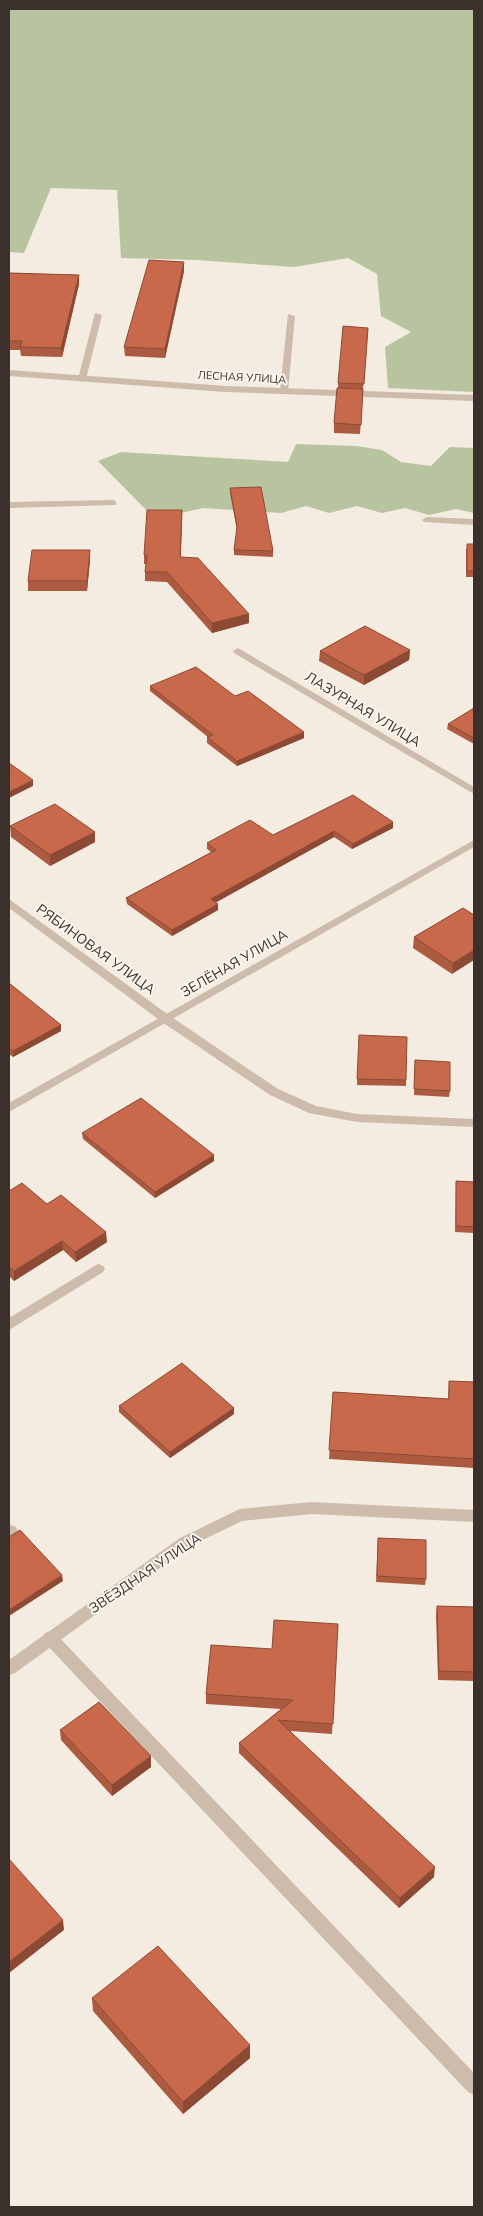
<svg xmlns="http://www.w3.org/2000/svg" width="483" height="2216" font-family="'Nunito Sans',sans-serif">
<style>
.green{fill:#b8c4a0}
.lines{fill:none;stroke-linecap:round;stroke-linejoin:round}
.service{fill:#cdbbac;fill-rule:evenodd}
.minor{fill:#cdbbac;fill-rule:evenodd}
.tertiary{fill:#cdbbac;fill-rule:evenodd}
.wall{fill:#ac5a40}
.shaded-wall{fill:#8c4a34}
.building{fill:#c8694b;stroke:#8c4a34}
.labels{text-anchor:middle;stroke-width:4;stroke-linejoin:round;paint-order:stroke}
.far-street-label{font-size:11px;fill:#3b302b;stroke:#fbf5ee}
.street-label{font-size:14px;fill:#3b302b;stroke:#fbf5ee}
</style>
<rect width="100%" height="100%" fill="#f4ebe1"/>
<path class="green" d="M9 9H474V392L388 388 385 347 411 332 381 316 377 274 348 258 294 267 196 260 121 258 117 190 51 188 24 253 9 252Z
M296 444 356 446 382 450 401 462 431 466 450 447 474 448V513L456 509 429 515 405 508 382 513 357 506 329 513 306 506 281 513 203 508 155 519 98 461 121 452 288 462Z"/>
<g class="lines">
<path class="service" d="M95 313 102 315 86 379 82 382 78 379Z
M288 314 295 316 288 391 284 394 280 391Z
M113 500 116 501V505L9 508V502Z
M98 1264 103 1266 105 1269 103 1272 9 1330V1318Z
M11 1525 16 1527 18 1531 14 1537 9 1539V1526Z
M50 1631 55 1633 474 2073V2095L468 2092 45 1643 42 1638 45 1633Z"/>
<path class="minor" d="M9 370 226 386 474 395V401L226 392 9 376Z
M427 517 474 519V525L424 522 422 520Z
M238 648 474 787V794L234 653 233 651Z
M9 899 170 1016 278 1089 316 1106 357 1114 474 1119V1127L357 1122 309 1113 270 1095 162 1022 9 908Z
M311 1502 474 1510V1522L311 1514 242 1521 190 1546 15 1673 9 1675V1660L180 1538 240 1509Z"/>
<path class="tertiary" d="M474 840V847L9 1112V1103Z"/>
</g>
<path class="wall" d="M184 271 165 358 125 356 124 347Z
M9 273 79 275V284L62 357 21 356 20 350H9Z
M368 328 363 389 338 388V383Z
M363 389 360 434 334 433V423Z
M230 488 273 551V557L234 555V550L237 530 230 493Z
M182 510 181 557 249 614V623L212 633 167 582 145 581V572L146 564H144V555Z
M474 544V577H466V549Z
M90 560 87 591H28V581Z
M410 650 409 660 364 685 319 661 320 651Z
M150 686 235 696 304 738 237 766 207 743V737H208L150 691Z
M474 708V744L447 729 448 724Z
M353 795 393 828 352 849 334 837 215 903 218 910 172 936 127 904 126 898 211 852 207 849V843L273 835Z
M10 826 95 842 50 866 11 837Z
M463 908 452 974 413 948 414 937Z
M9 983 61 1025V1031L13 1057 9 1054Z
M359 1035 406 1080V1086L357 1085Z
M415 1060 450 1091 449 1097 414 1095Z
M82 1133 214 1155V1161L155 1198 83 1139Z
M456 1181 474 1182V1233L455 1232Z
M9 1191 47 1204 107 1242 76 1262 63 1250 14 1281 9 1276Z
M449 1381 474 1382V1468L329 1459 333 1392 448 1399Z
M119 1406 234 1408V1414L170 1458 119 1412Z
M378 1538 426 1579 425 1585 376 1582Z
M437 1606 474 1607V1681L438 1680 436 1615Z
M338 1624 332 1734 290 1731 434 1877 399 1908 239 1753V1743L281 1709 206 1704V1694Z
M60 1730 151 1767 112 1796 61 1740Z
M92 1998 250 2058 183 2114 93 2011Z"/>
<path class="shaded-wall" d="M184 262V271L165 358V349Z
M79 275V284L62 357 61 348Z
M182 510V519L180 567V557Z
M90 550V560L87 591V581Z
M249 614V623L212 633V623Z
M410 650 409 660 364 685V675Z
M304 732V738L237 766V761Z
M33 780V786L9 798V792Z
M393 822V828L352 849 353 844Z
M334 831V837L211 905V899Z
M95 832V842L50 866V855Z
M218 904V910L172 936V930Z
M474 950V960L452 974 453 963Z
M61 1025V1031L13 1057V1051Z
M214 1155V1161L155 1198V1192Z
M106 1232 107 1242 76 1262 75 1252Z
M62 1241 63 1250 14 1281V1271Z
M234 1408V1414L170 1458V1452Z
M62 1575 63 1581 9 1616V1610Z
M151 1756V1767L112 1796V1785Z
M435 1867 434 1877 399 1908 400 1898Z
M63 1920 64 1930 9 1973V1962Z
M250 2045V2058L183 2114V2102Z"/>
<path class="building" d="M149 260 184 262 165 349 124 347Z
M9 273 79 275 61 348 20 347 22 341H9Z
M343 326 368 328 364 384 338 383Z
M337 388 363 389 361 425 334 423Z
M261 487 273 551 234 550 237 527 230 488Z
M147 510H182L180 557 198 558 249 614 212 623 167 572H145L147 555H144Z
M467 544H474V571H467Z
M32 550H90L87 581H28Z
M365 626 410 650 364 675 320 651Z
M196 667 235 696 248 691 304 732 237 761 207 737 213 735 150 686Z
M474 708V738L448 724Z
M9 763 33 780 9 792Z
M353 795 393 822 353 844 334 831 211 899 218 904 172 930 126 898 216 850 207 843 250 820 273 835Z
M55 804 95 832 50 855 10 826Z
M463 908 474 915V950L453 963 414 937Z
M9 983 61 1025 13 1051 9 1048Z
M359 1035 407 1037 406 1080 357 1079Z
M415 1060 450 1062V1091L414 1089Z
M141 1098 214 1155 155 1192 82 1133Z
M456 1181 474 1182V1227L456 1226Z
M22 1183 47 1204 61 1195 106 1232 75 1252 62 1241 14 1271 9 1267V1191Z
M182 1363 234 1408 170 1452 119 1406Z
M449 1381 474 1382V1459L329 1450 333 1392 449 1399Z
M20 1530 62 1575 9 1610V1537Z
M378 1538 426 1540V1579L377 1576Z
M437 1606 474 1607V1672L439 1671Z
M274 1620 338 1624 333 1724 278 1720 435 1867 400 1898 239 1743 293 1700 206 1694 211 1645 272 1649Z
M99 1702 151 1756 112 1785 60 1730Z
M9 1859 63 1920 9 1962Z
M158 1946 250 2045 183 2102 92 1998Z"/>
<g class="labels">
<g class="far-street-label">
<text transform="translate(242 377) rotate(3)" y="4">ЛЕСНАЯ УЛИЦА</text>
</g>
<g class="street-label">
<text transform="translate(363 709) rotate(31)" y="5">ЛАЗУРНАЯ УЛИЦА</text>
<text transform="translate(96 949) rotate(36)" y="5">РЯБИНОВАЯ УЛИЦА</text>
<text transform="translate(234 963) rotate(-30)" y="5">ЗЕЛЁНАЯ УЛИЦА</text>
<text transform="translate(145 1573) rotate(-34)" y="5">ЗВЁЗДНАЯ УЛИЦА</text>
</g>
</g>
<rect width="483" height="2216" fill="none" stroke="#3b302b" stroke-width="20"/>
</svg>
